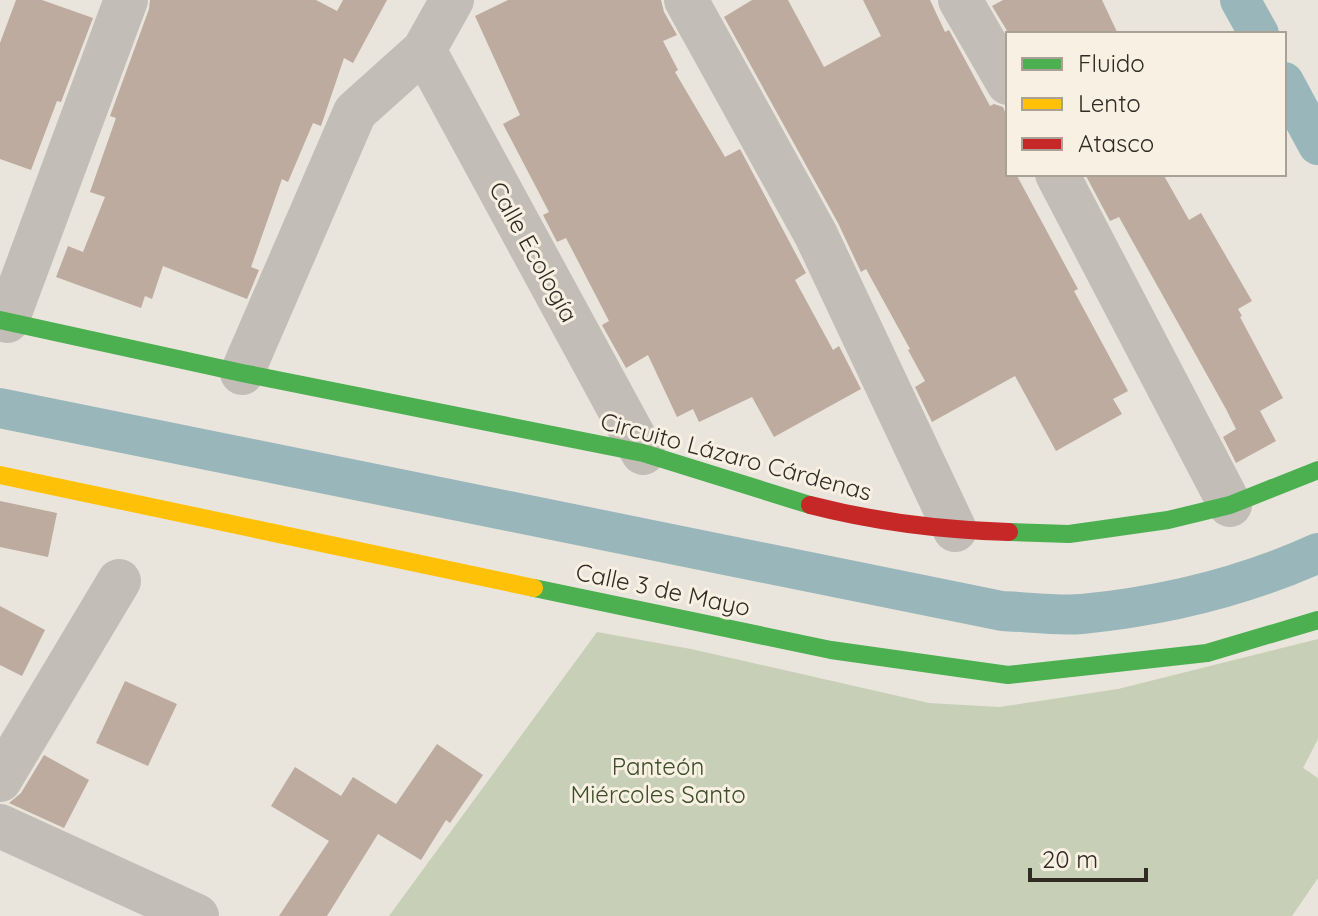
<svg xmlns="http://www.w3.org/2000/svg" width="1318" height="916" font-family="Quicksand,sans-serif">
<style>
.green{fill:#c7cfb6}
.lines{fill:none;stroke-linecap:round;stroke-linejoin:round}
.canal{stroke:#99b6ba;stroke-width:40}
.building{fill:#bcab9e}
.street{stroke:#c2bdb6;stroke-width:44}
.fast{stroke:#4caf50;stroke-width:18}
.slow{stroke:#ffc107;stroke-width:18}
.jam{stroke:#c62828;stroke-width:18}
.labels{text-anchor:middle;stroke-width:6;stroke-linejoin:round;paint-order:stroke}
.street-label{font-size:24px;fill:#322b25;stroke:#f8f0e2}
.park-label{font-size:24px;fill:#3d4f2a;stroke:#f8f0e2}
</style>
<rect width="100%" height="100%" fill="#e9e5dc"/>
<path class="green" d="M597 632 691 649 929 703 999 707 1118 689 1318 639V739L1303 768 1318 778V878L1292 916H389Z"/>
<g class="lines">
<path class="canal" d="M1240 0 1259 34
M1284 82 1318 145
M0 408 1002 611C1028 612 1056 616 1082 614 1163 606 1243 587 1318 553"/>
</g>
<path class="building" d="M16 0H42L93 18 61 102 57 101 31 170 0 159V43Z
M150 0H316L337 11 343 0H387L353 63 344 58 321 126 313 123 288 182 282 179 251 267 259 270 247 299 163 266 152 299 145 296 141 308 56 277 68 246 83 252 105 197 90 192 116 118 110 116 149 9Z
M508 0H661L664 12 677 35 663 41 678 70 675 72 725 157 740 149 806 273 795 280 833 350 839 346 861 389 774 437 752 397 699 422 693 409 677 417 648 355 626 368 602 325 609 321 566 238 557 242 543 215 549 212 503 124 520 115 475 16Z
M752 0H788L824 67 881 36 863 0H930L945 32 949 30 990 106 994 104 1003 107 1008 119V174H1016L1078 289 1074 291 1128 391 1113 399 1122 414 1056 451 1015 376 932 422 915 387 925 381 908 350 910 349 866 269 861 272 838 223 724 17Z
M1003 0H1102L1118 34H1009L992 6Z
M1085 174H1163L1189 220 1201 213 1252 301 1238 309 1242 316 1240 317 1283 398 1260 411 1276 441 1236 463 1223 437 1236 429 1226 409 1119 217 1110 221Z
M0 501 57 513 48 557 0 547Z
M0 606 45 630 22 676 0 665Z
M125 681 177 704 148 766 96 743Z
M437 744 483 775 450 823 446 820 421 860 378 834 327 916H279L329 841 271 806 295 767 341 796 353 777 396 804Z
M44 755 89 780 64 828 9 803 21 793Z"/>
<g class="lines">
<path class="street" d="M686 0 816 235 955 530
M960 0 1008 83
M424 50 643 453
M1057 174 1230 505
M7 321 126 0
M242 373 355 112 424 50 452 0
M0 780 119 581
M0 826 197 916"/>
<path class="fast" d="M0 320 242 373 643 453 810 505
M1009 532 1069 534 1168 520 1230 505 1318 470
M534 588 831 650 1008 675 1207 653 1318 620"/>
<path class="slow" d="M0 475 534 588"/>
<path class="jam" d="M810 505C876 522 942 530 1009 532"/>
</g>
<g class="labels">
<g class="street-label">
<text transform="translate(533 252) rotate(61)" y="8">Calle Ecología</text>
<text transform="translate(736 457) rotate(15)" y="8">Circuito Lázaro Cárdenas</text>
<text transform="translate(663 590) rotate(12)" y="8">Calle 3 de Mayo</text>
</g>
<g class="park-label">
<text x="658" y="775">Panteón<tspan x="658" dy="28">Miércoles Santo</tspan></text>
</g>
</g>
<rect x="1006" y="32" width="280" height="144" fill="#f8f0e2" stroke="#a9a196" stroke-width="2"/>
<rect x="1022" y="58" width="40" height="12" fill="#4caf50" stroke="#a9a196" stroke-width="2"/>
<text x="1078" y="72" font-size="24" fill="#322b25">Fluido</text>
<rect x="1022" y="98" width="40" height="12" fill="#ffc107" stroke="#a9a196" stroke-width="2"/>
<text x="1078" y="112" font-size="24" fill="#322b25">Lento</text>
<rect x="1022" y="138" width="40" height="12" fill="#c62828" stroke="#a9a196" stroke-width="2"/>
<text x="1078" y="152" font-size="24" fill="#322b25">Atasco</text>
<path d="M1030 868v12h116v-12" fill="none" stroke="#322b25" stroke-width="4"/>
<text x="1042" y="868" font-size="24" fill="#322b25" stroke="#f8f0e2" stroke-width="6" paint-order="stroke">20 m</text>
</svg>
